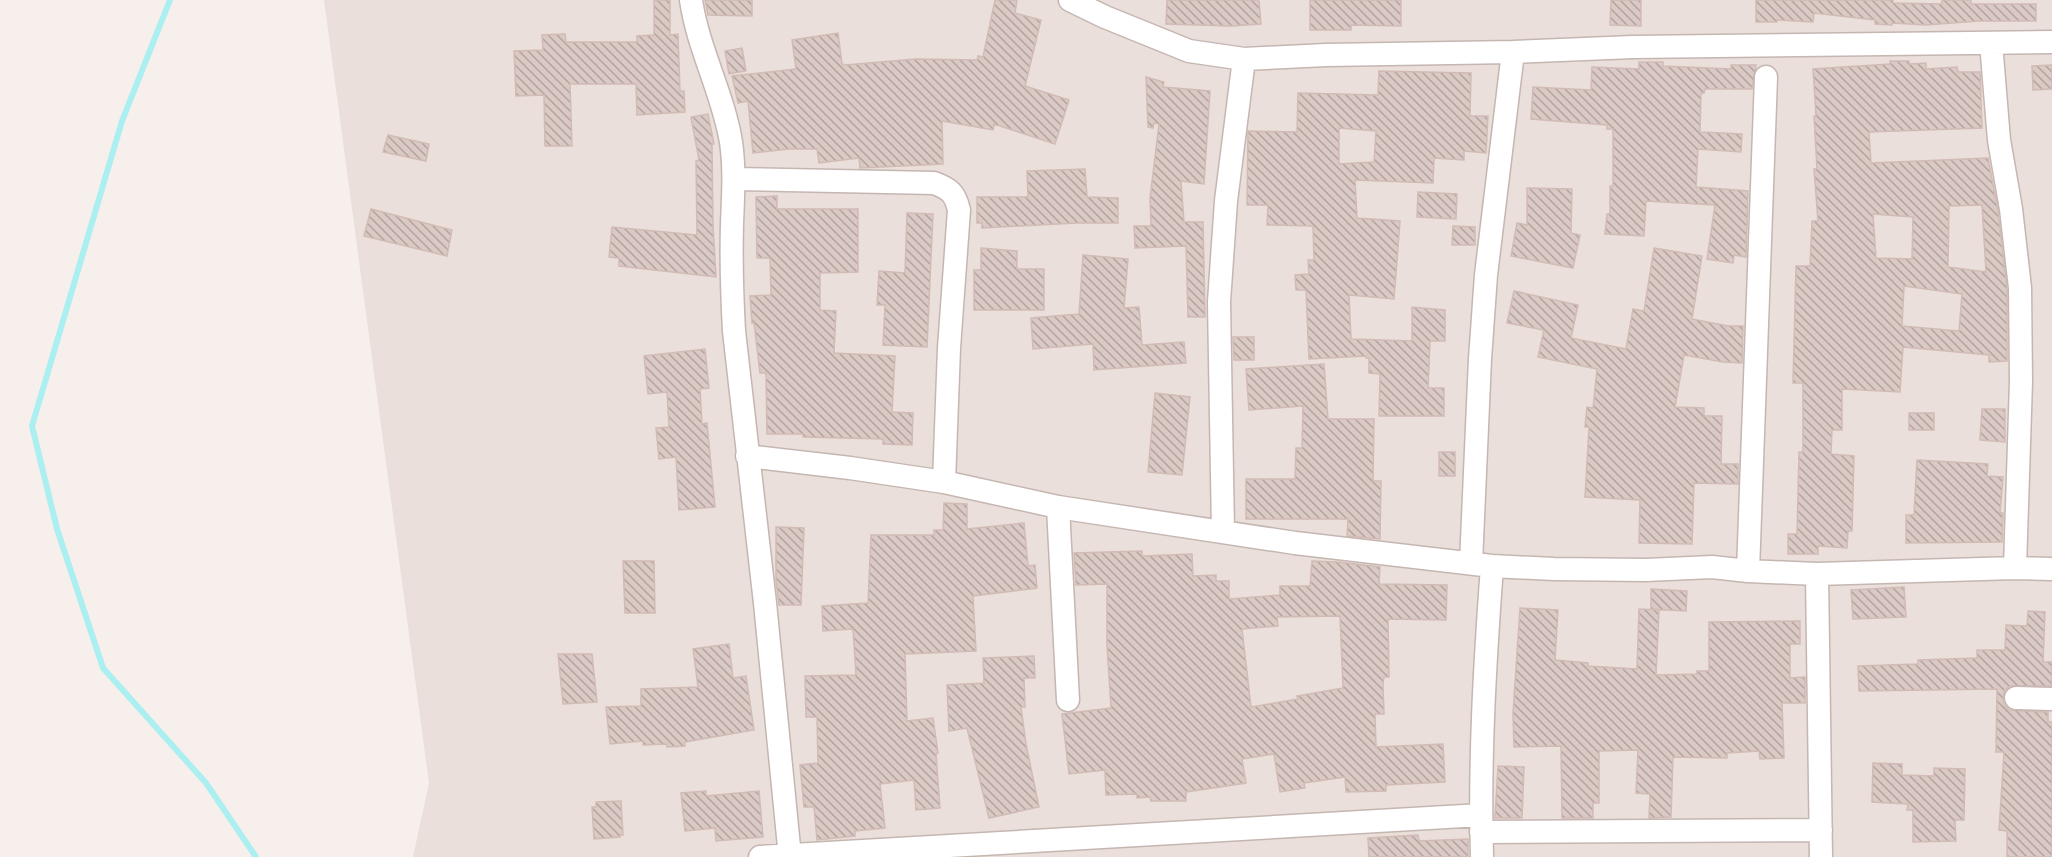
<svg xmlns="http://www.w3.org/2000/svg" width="2052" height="857" font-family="Figtree,sans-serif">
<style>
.residential{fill:#eadfda}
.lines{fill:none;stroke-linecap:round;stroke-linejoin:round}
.stream{stroke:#abeff0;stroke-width:6}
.building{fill:url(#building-back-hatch);stroke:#d2bbb5;stroke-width:1.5;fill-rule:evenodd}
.minor-casing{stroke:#c5b6b1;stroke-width:25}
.minor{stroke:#fff;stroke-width:22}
</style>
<defs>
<pattern id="building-back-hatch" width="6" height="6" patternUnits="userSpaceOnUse" patternTransform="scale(1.5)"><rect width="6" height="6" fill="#dac9c4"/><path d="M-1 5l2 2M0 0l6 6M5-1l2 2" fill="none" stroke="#b3a4a0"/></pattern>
</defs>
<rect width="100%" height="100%" fill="#f6efec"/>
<path class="residential" d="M324 0H2052V857H413L429 783Z"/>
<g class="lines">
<path class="stream" d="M170 0 122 121 32 426 57 529 103 668 206 783 256 857"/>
</g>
<path class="building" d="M654 0H670V35L678 34 680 91H684L685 112 637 115 636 84H570L572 146H545L544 95 516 96 514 51 543 50 542 35 565 34 566 42H637V36L654 35Z
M705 0H752V16L708 15Z
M995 0H1017L1015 13 1041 20 1025 86 1069 100 1055 144 994 124 993 130 942 121 943 164 860 168 859 158 819 163 817 149H789L753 153 748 101 738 103 732 76 796 69 792 40 838 33 842 64 845 65 916 59 977 60 978 56 983 57Z
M1167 0H1259L1261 24 1231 26 1166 24Z
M1310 0H1401V26L1351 25V30H1310Z
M1611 0H1641V26L1610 25Z
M1756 0H1893V3L1942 4V0H1971V4H2036V21H1979L1926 25 1892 23V25L1875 24V20L1814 13 1813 22 1777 20V22H1756Z
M742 48 746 71 729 74 725 51Z
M1890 61H1909V64L1926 63V69L1957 67 1958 72H1980L1982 128 1869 132 1871 163 1988 158 1998 211 2007 289V361L1989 362V355L1903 347 1900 392 1842 389V430H1832L1831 454 1854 456 1852 531H1848L1847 548 1818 546V554H1788V534H1797L1799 452H1803V383H1793L1796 266H1810L1812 221H1818L1814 169H1817L1814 116H1816L1813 69 1890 64ZM1982 205 1986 272 1948 267 1949 206ZM1873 214 1913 217 1912 259 1876 258ZM1904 286 1962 294 1959 331 1902 326Z
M1639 62H1663V66L1731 69V65H1756L1752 89H1705L1704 93H1701L1700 132 1742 134 1741 152 1698 149 1696 187 1748 191 1746 257 1734 255 1733 263 1707 259 1715 205 1646 201 1644 236 1605 234 1607 214H1610V186H1613V129H1607V125L1531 119 1533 87 1591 90 1592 67 1639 69Z
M2052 65V89L2033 90 2032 66Z
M1379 71 1471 73 1470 116H1488L1486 153 1464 151V160L1434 158 1433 183 1355 180 1357 218 1400 221 1394 299 1349 295 1351 339 1412 341V307L1445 310V341H1430L1428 388H1444V416H1379L1380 374 1369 373V358H1366V356L1309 359 1306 290H1296L1295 275 1309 274 1308 260H1314L1313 226 1267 225 1268 205H1247L1248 131 1297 132 1298 93 1378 95ZM1339 128 1376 131 1374 162 1339 164Z
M1146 77 1164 82 1163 87 1210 91 1204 184 1181 181 1184 222H1203L1205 317H1188L1186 246 1135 248 1134 226H1151L1150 198 1159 124 1154 123 1153 128 1148 127Z
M708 114 714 144H712L713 226 716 277 619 266V258L609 257 612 227 697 235 696 161 699 160 691 117Z
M388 135 429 144 426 161 383 152Z
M1085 169 1087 197 1118 198V223H1077L982 228V223H977V197H1028L1027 171Z
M1527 188 1572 189 1571 233 1580 235 1573 268 1511 256 1517 223 1527 225Z
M1418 192 1457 194 1456 219 1417 217Z
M777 196V209H858V272L820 273V310L836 311 834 353 895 356 892 412 913 413 912 445 883 444V439L803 437V434H767L766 373H760L754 323H752L750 296 771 295 770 258H757L756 197Z
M371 209 452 230 447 256 364 236Z
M907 213 933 214 927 347 883 345 885 305H877L879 271 905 273Z
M1453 226 1475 227V245H1452Z
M981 248 1017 251V269H1044V310H974V270H981Z
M1654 248 1702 256 1692 319 1728 326H1743L1742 363 1723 362 1684 355 1675 407 1704 408V416H1722L1721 464H1738V484L1694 483 1692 544 1639 543 1640 500 1585 497 1589 427H1585L1587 407 1593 408 1597 369 1538 357 1544 330 1507 323 1514 291 1578 305 1571 338 1626 349 1633 309 1644 311Z
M1083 255 1128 259 1124 308 1139 307 1142 345 1184 342 1186 363 1094 370 1093 344 1033 349 1031 318 1079 314Z
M1233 337H1254V360H1234Z
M705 349 709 388 700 389 702 424 707 423 715 507 679 510 676 457 659 459 656 428 669 427 667 392 648 394 644 356Z
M1324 364 1328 419H1374L1373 481H1381L1380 539 1347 536 1348 519H1246V479H1295L1296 448H1302L1303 406 1249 410 1246 369Z
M1155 393 1190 397 1182 475 1148 472Z
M1982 409H2005V442L1980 440Z
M1909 413H1934V430H1909Z
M1439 452H1455V476H1439Z
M1917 460 1988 464 1987 476 2003 477 2000 513H2003L2002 542 1906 543V515H1914Z
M944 503 967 504V529L1024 523 1028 566 1035 565 1037 588 973 596 976 651 905 654 907 721 933 718 938 753 936 754 940 808 916 810 914 780 880 784 885 828 855 831V836L817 840 814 807H804L800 765 818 763 817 717H806L805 676 856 675 853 629 823 631 822 606 868 603 871 535H934V530H943Z
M776 527 804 528 801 605H779L776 580Z
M1142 551V556L1192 554 1193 576 1216 575V581H1229V599L1280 595V586H1310L1312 561 1338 562 1380 567 1379 584 1447 585 1446 620 1388 619 1389 677H1384L1383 684 1384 714H1375L1376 747 1443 744 1445 782 1386 785V791L1346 792 1345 777 1304 783 1305 788 1280 792 1274 754 1242 759 1246 783 1186 792V801H1151L1150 797 1137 798V794L1106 795 1105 770 1069 774 1062 714 1111 708 1107 645V584L1076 585 1074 553ZM1340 616 1343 688 1297 696 1298 699 1251 707 1242 629 1278 626 1277 617Z
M623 561H654L655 613H625Z
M1904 587 1906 617 1853 619 1851 590Z
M1651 589 1687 591 1686 611 1651 609Z
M1520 608 1558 610 1555 660 1588 663V666L1637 669 1639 609 1659 610 1656 675 1697 674V671H1709V622L1800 621V644H1790V678L1805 677V703H1782L1784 758 1760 759 1759 751 1727 753V758L1673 757 1671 817 1649 818 1650 794 1636 793 1638 750 1599 751V803H1593V818H1562L1561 746 1514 747 1513 714Z
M2028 611 2045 612 2043 662H2052V686H2010L2005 690 2003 698 2004 705 2009 710 2048 712V722H2052V857H2007V831L1999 830 2004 752H1996L1997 689 1859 691 1858 666 1918 664V660L1977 658V650H2005L2006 625 2027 626Z
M729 644 733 678 746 676 754 730 685 742V746L667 747V744L643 745V741L610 744 606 707 641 706V689L698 687 693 649Z
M558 654H592L597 702 563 704Z
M1034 656 1035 678H1024L1025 707H1021L1026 744 1039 807 989 818 967 728 949 731 947 685 984 683 983 658Z
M1873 763 1902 764V775L1934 776V768L1965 769 1964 820H1955L1956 841 1913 842V810H1907L1908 804 1872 802Z
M1498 766 1524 767 1522 818H1495Z
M706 791V796L759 791 763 837 716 841 715 828 685 831 681 793Z
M621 801 623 835H620V837L594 839 592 807H596V802Z
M1418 835 1419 841 1468 839V857H1369L1368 838Z"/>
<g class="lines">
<g class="minor-casing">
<path id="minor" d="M691 0C698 49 723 93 731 142 735 170 733 196 732 224 731 260 732 295 734 331L765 603 790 857
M1070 0 1105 17 1189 51 1244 59 1326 55 1513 52 1633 47 2052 42
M1991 43 1999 140 2011 209 2020 288 2021 381 2015 568
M734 179 934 183C950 189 955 193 959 210L949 348 944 482
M747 456 850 468 944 482 1058 507 1295 543 1492 566 1554 569 1646 570 1712 567 1748 571 1817 574 2015 568 2052 569
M1058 507 1068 700
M1223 531 1219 302 1226 201 1244 59
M1471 563 1480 359 1486 275 1513 52
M1748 571 1766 77
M1817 574 1821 857
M2016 698 2052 699
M1481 832 1821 830
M760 857 1481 815
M1482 857C1479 760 1485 662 1492 566"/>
</g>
<use href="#minor" class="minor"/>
</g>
</svg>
